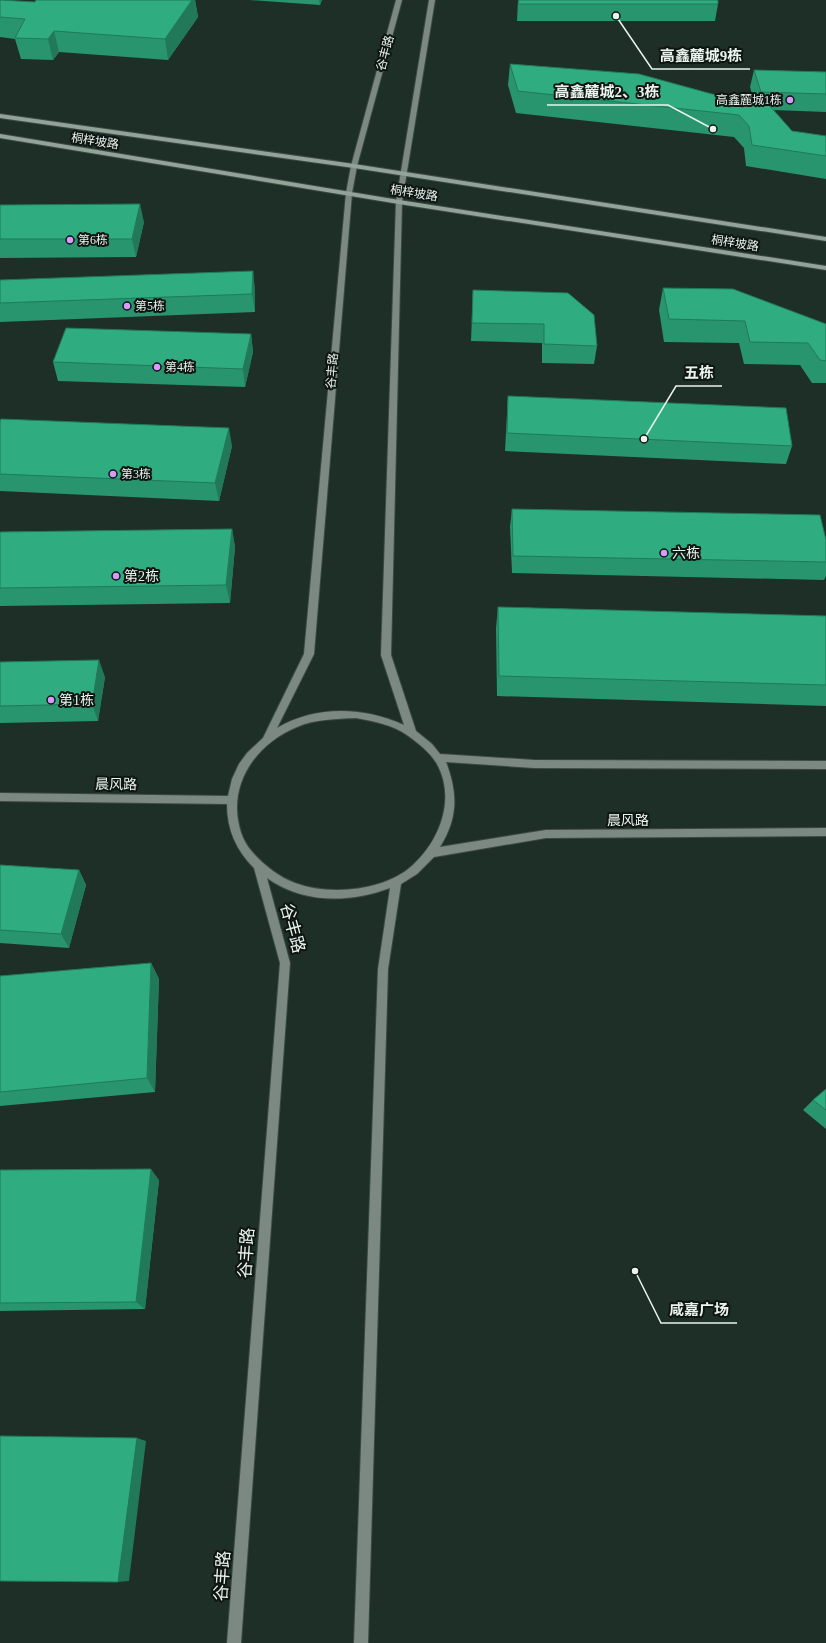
<svg xmlns="http://www.w3.org/2000/svg" width="826" height="1643" font-family="'Times New Roman','Noto Sans SC',serif">
<style>
.lines{fill:none;stroke-linecap:round;stroke-linejoin:round}
.secondary-casing{stroke:#3b4b43;stroke-width:2}
.primary-casing{stroke:#3b4b43;stroke-width:2}
.secondary{fill:#7c8982;fill-rule:evenodd}
.primary{fill:#92a39a;fill-rule:evenodd}
.wall{fill:#28956e}
.shaded-wall{fill:#21795a}
.building{fill:#2fad80;stroke:#21795a}
.poi-dot{fill:#d89af8;stroke:#0e1512;stroke-width:1.5}
.labels{text-anchor:middle;stroke-width:4;stroke-linejoin:round;paint-order:stroke}
.far-street-label{font-size:12px;fill:#eaf4ef;stroke:#0e1512}
.far-poi-label{font-size:12px;fill:#eaf4ef;stroke:#0e1512;text-anchor:start}
.poi-label{font-size:14px;fill:#eaf4ef;stroke:#0e1512;text-anchor:start}
.street-label{font-size:14px;fill:#eaf4ef;stroke:#0e1512}
.near-street-label{font-size:17px;fill:#eaf4ef;stroke:#0e1512}
.leader{fill:none;stroke:#eaf4ef;stroke-width:1.5}
.callout-dot{fill:#eaf4ef;stroke:#0e1512;stroke-width:1.5}
.callout-label{font-size:15px;text-anchor:middle;font-weight:bold;fill:#eaf4ef;stroke:#0e1512;stroke-width:4;stroke-linejoin:round;paint-order:stroke}
</style>
<rect width="100%" height="100%" fill="#1e2f27"/>
<g class="lines">
<g class="secondary-casing">
<path id="secondary" d="M396 0H402L357 166 352 193 314 654 277 728C317 705 363 707 404 725L381 655 396 202 429 0H435L402 202 391 655 416 731 432 744 440 754 534 760 826 761V769L534 768 446 762C458 794 458 818 440 847L546 830 826 828V836L546 838 434 857 417 874 401 884 388 969 368 1643H354L378 969 390 888C350 903 303 904 267 878L290 963 241 1643H227L280 963 254 868C236 850 227 830 227 804L0 801V793L228 796 232 779 239 764 247 753 263 738 304 654 346 193 351 166ZM356 718C373 721 393 725 407 735 418 743 430 752 437 764 456 799 440 840 413 865 385 891 330 896 295 883 279 877 265 866 254 854 246 846 241 835 239 825 229 781 258 743 297 727 315 719 336 719 356 718Z"/>
</g>
<g class="primary-casing">
<path id="primary" d="M0 114 354 164 826 237V241L354 168 0 118Z
M0 134 399 200 826 266V270L399 204 0 138Z"/>
</g>
<use href="#secondary" class="secondary"/>
<use href="#primary" class="primary"/>
</g>
<path class="wall" d="M0 0 35 2 36 0H195L198 17 168 60 59 52 53 60 21 59 15 39 0 37Z
M249 0H322L320 5Z
M518 0H718V4L715 21H517Z
M510 64 712 94 754 101 750 87 754 70 826 72V112L774 110 792 131 826 136V179L746 166 744 148 734 137 516 113 508 85Z
M0 205 144 222 136 257 0 258Z
M0 280 255 289V312L0 322Z
M663 288 826 324V383H812L800 365 744 364 739 343 664 342 659 310Z
M473 290 597 346 594 364 542 363V343L471 341Z
M251 334 253 352 245 387 58 381 53 362Z
M508 396 792 446 786 464 505 451 507 414Z
M0 421 232 446 219 501 0 491Z
M512 509 826 540V576L824 580 512 573 510 527Z
M232 529 235 547 230 603 0 606V532Z
M498 607 826 616V706L497 696 496 628Z
M0 662 105 677 98 721 0 723Z
M0 865 79 870 86 885 69 948 0 943Z
M151 963 159 979 155 1092 0 1106V976Z
M826 1089V1129L803 1110 813 1100Z
M0 1170 159 1180 145 1309 0 1311Z"/>
<path class="shaded-wall" d="M192 0H195L198 17 168 60 165 39Z
M319 0H322L320 5Z
M54 31 59 52 53 60 48 39Z
M140 204 144 222 136 257 132 239Z
M253 271 255 289V312L252 294Z
M251 334 253 352 245 387 243 369Z
M229 428 232 446 219 501 215 483Z
M232 529 235 547 230 603 226 585Z
M99 660 105 677 98 721 92 704Z
M79 870 86 885 69 948 61 934Z
M151 963 159 979 155 1092 147 1078Z
M151 1169 159 1180 145 1309 136 1302Z
M137 1438 146 1441 129 1581 118 1582Z"/>
<path class="building" d="M0 0 35 2 36 0H192L165 39 54 31 48 39 15 38 25 19 0 17Z
M519 0H718V4H518Z
M510 64 639 74 712 94 768 104 792 131 826 136V156L752 145 749 126 739 115 518 91Z
M754 70 826 72V94L761 92Z
M140 204 132 239H0V205Z
M253 271 252 294 0 303V280Z
M663 288 733 289 826 324V361L820 360 808 343 750 342 745 321 669 319Z
M473 290 568 293 594 315 597 346 544 344V324L472 323Z
M66 328 251 334 243 369 53 362Z
M508 396 786 408 792 446 507 433Z
M1 419 229 428 215 483 0 474V421Z
M512 509 820 515 826 540V562L513 556Z
M232 529 226 585 0 588V532Z
M498 607 826 616V685L499 676Z
M99 660 92 704 0 706V662Z
M0 865 79 870 61 934 0 930Z
M151 963 147 1078 0 1092V976Z
M826 1089V1110L813 1100Z
M151 1169 136 1302 0 1303V1170Z
M0 1436 137 1438 118 1582 0 1581Z"/>
<g class="poi-dot">
<circle cx="790" cy="100" r="4"/>
<circle cx="70" cy="240" r="4"/>
<circle cx="127" cy="306" r="4"/>
<circle cx="157" cy="367" r="4"/>
<circle cx="113" cy="474" r="4"/>
<circle cx="664" cy="553" r="4"/>
<circle cx="116" cy="576" r="4"/>
<circle cx="51" cy="700" r="4"/>
</g>
<g class="labels">
<g class="far-street-label">
<text transform="translate(385 53) rotate(-75)" y="4">谷丰路</text>
<text transform="translate(95 141) rotate(9)" y="4">桐梓坡路</text>
<text transform="translate(414 193) rotate(9)" y="4">桐梓坡路</text>
<text transform="translate(735 243) rotate(9)" y="4">桐梓坡路</text>
<text transform="translate(332 371) rotate(-85)" y="4">谷丰路</text>
</g>
<g class="far-poi-label">
<text x="782" y="104" text-anchor="end">高鑫麓城1栋</text>
<text x="78" y="244">第6栋</text>
<text x="135" y="310">第5栋</text>
<text x="165" y="371">第4栋</text>
<text x="121" y="478">第3栋</text>
</g>
<g class="poi-label">
<text x="672" y="558">六栋</text>
<text x="124" y="581">第2栋</text>
<text x="59" y="705">第1栋</text>
</g>
<g class="street-label">
<text transform="translate(116 784) rotate(1)" y="5">晨风路</text>
<text x="628" y="825">晨风路</text>
</g>
<g class="near-street-label">
<text transform="translate(293 928) rotate(75)" y="6">谷丰路</text>
<text transform="translate(246 1253) rotate(-86)" y="6">谷丰路</text>
<text transform="translate(222 1576) rotate(-86)" y="6">谷丰路</text>
</g>
</g>
<path class="leader" d="M616 16L652 69H750M713 129L668 105H547M644 439L676 386H722M635 1271L661 1323H737"/>
<g class="callout-dot">
<circle cx="616" cy="16" r="4"/>
<circle cx="713" cy="129" r="4"/>
<circle cx="644" cy="439" r="4"/>
<circle cx="635" cy="1271" r="4"/>
</g>
<g class="callout-label">
<text x="701" y="61">高鑫麓城9栋</text>
<text x="607" y="97">高鑫麓城2、3栋</text>
<text x="699" y="378">五栋</text>
<text x="699" y="1315">咸嘉广场</text>
</g>
</svg>
